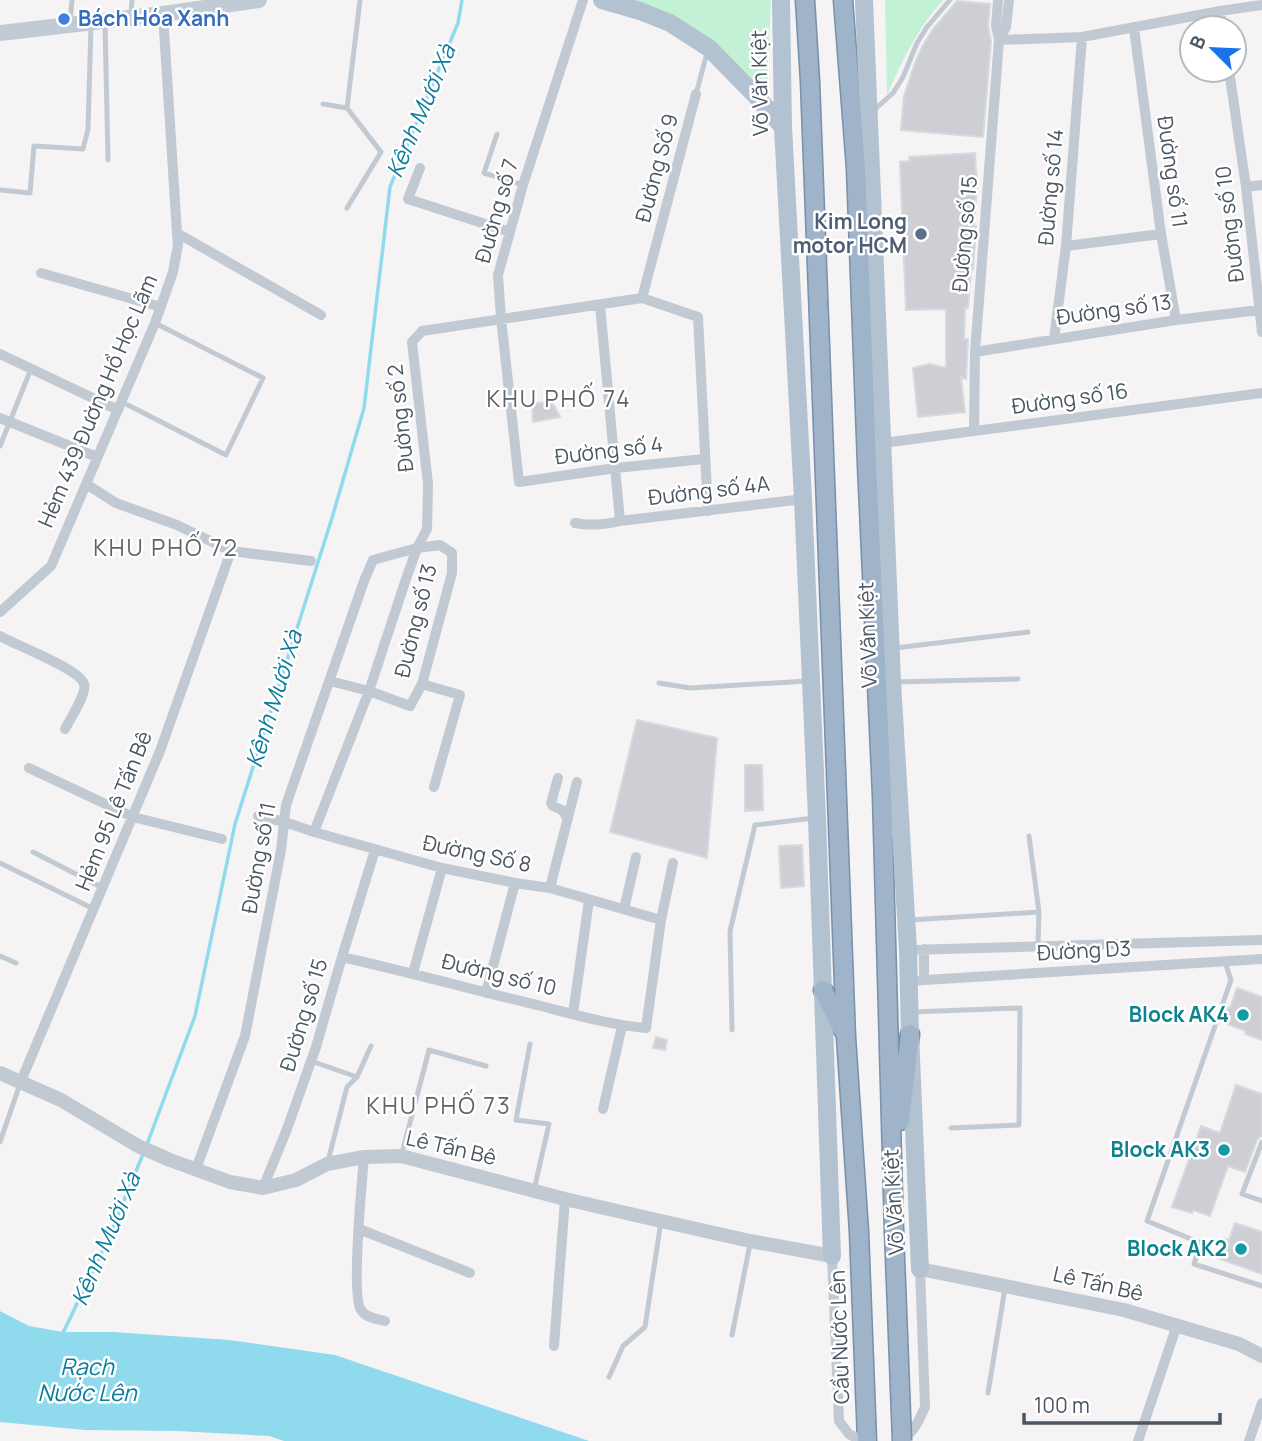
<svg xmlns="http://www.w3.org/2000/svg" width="1262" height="1441" font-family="Manrope,sans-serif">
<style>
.green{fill:#c3f1d5}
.water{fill:#90daee}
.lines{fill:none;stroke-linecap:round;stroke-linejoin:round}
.stream{stroke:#90daee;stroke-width:3.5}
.building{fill:#cdcfd5;stroke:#d7d9de;stroke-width:2}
.trunk-casing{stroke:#7690ad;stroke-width:21}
.service{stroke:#c1cad2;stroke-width:5}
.minor{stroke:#c1cad2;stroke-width:10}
.tertiary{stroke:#c1cad2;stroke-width:14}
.secondary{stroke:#c1cbd6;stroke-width:16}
.primary{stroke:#b3c2d1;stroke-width:18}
.trunk{stroke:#9fb4c9;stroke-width:18}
.trunk-bridge-casing{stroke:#7690ad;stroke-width:21;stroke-linecap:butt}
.trunk-bridge{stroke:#9fb4c9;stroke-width:18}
.shop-dot{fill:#3f7fe0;stroke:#fff;stroke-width:2.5}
.service-dot{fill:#5c6f8a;stroke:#fff;stroke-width:2.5}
.culture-dot{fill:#0f9aa8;stroke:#fff;stroke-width:2.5}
.labels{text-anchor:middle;stroke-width:5;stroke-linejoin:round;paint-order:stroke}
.shop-label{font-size:21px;font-weight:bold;fill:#366cbe;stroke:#fff;text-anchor:start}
.street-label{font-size:21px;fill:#4a5661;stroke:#fff}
.service-label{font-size:21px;font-weight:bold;fill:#4e5e75;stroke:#fff;text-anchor:end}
.culture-label{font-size:21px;font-weight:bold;fill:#0d838f;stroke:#fff;text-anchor:end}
.water-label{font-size:23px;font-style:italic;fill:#0c7c9b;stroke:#fff}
.neighbourhood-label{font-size:23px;letter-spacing:2px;fill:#5f6368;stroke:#fff}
</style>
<rect width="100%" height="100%" fill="#f5f3f3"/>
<path class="green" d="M627 0H771L768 60V97Z
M885 0H943C915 32 904 58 887 95Z"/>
<path class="water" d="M0 1311 29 1326 63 1332H114L229 1340 335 1355 589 1441H284L269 1436 178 1431 85 1430 0 1422Z"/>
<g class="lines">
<path class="stream" d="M146 1147 195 1016 235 824 332 518 364 408 390 187 458 23 462 0
M62 1335 110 1235 143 1154"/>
</g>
<path class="building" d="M957 1 990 4 988 26 991 41 983 137 901 130 904 96 915 63 923 45 933 29Z
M975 153 977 187 974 226H976L973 269 971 270 968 308H965L964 339H968L966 379 961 377 965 412 918 417 913 368 929 364 946 368V309L906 310 900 162 910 161 909 157Z
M552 402 560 417 533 422 532 403Z
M637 720 717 738 707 858 610 832Z
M745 765H762L763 810 745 811Z
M802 845 804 886 781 888 779 846Z
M1237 988 1262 997V1040L1245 1034 1246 1031 1222 1022 1227 1007 1230 1008Z
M656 1037 667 1040 665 1050 653 1048Z
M1236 1085 1262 1094V1135L1257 1140 1245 1172 1228 1166 1210 1216 1193 1210 1192 1213 1172 1207 1201 1126 1220 1133Z
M1235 1223 1262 1232V1274L1217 1258 1223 1238 1229 1240Z"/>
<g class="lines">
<g class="trunk-casing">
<path id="trunk" d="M805 0 810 81 846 1037 859 1232 867 1441
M843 0 856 168 867 465 882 795 894 1231
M823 990 843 1030
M900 1121 910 1034"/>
</g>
<path class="service" d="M131 14 132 0
M70 22 72 0
M105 23 108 160
M696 94 707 53
M323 104 347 108 360 0
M873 111 893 93 903 77 917 43 927 27 950 0
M497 134 484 173 523 185
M1 190 30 193 34 146 83 149 88 129 91 26
M347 208 381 152 347 108
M122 402 226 455 263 378 155 323
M0 446 31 369
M895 648 1028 632
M895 682 1018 679
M659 683 690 688 807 681
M1029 836 1039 912 1038 946
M33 852 103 888
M0 863 94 909
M910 920 1039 912
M0 956 16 963
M1225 962 1231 980 1147 1221 1201 1243 1194 1264 1262 1286
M911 1012 1020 1008 1019 1125 951 1128
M732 1030 730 931 755 825 814 818
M530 1044 516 1120 549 1124 534 1190
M311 1061 357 1077
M0 1142 20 1084
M1262 1142 1242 1194 1262 1201
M402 1153 429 1050 486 1066
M328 1161 347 1087 357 1077 371 1046
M732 1335 750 1244
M609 1377 623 1346 645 1327 661 1221
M988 1393 1005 1288"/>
<path class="minor" d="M583 0 523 185 498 275 501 318 519 482 616 468 704 459
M1220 11 1222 28
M1134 28 1161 234 1176 320
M999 40 1082 37 1220 11 1262 5
M999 40 1006 27 1009 0
M1229 70 1246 187 1262 332
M420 168 408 199 510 232
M1246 187 1262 185
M177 233 321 315
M1066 246 1161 234
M41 273 161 307
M642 298 696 94
M600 305 620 521
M1054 339 1066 246 1082 37
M975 352 1176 320 1259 310
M0 354 118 410
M0 418 97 457
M974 431 975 352 999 40 996 26 998 0
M883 443 1262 393
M86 484 116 503 177 525 231 551 311 561
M575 523C591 526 604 525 620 521L803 499
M0 612 51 566 155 323 173 272 178 245 177 233 163 14
M0 636C15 645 80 669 84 684 87 694 70 719 65 729
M330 681 369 691 405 582 417 548 427 529 428 484 412 342 422 331 642 298 698 317 708 511
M422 684 460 695 434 787
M29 768 133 817 222 839
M558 778 551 803 553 806 562 810 568 819
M258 816 285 822 314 832 442 868 515 883 550 888 661 920
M550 888 577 782
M624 909 636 857
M924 949V980
M908 950 1262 940
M342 957C409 972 474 990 541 1006 576 1015 610 1025 646 1028L661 920 673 863
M413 973 442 868
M909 981 1262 959
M486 993 515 883
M573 1014 589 900
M21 1081 160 751 231 551
M603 1109 622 1026
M364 1157C362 1181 351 1295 361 1310 366 1318 377 1319 385 1321
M196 1169 245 1036 281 850 286 805 364 581 373 560 417 548 440 545 452 553V573L422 684 410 706 369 691 314 832
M263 1188 287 1129 316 1047 342 957 375 850
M359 1229 470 1273
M832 1256 839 1421 849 1434 862 1441
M554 1346 565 1199
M901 1440C914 1433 919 1420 925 1407L920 1269
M1138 1441 1177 1325
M1249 1441 1262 1403"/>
<path class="tertiary" d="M0 1073 61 1100 138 1146 170 1160 230 1182 263 1188 296 1180 327 1164 364 1157 401 1156 565 1199 661 1221 750 1241 832 1256
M920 1269 1124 1310 1239 1344 1262 1356"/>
<path class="secondary" d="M0 33 163 14 259 0"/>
<path class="primary" d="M602 0 640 11 670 23 709 48 756 96 783 127
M781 0 783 127 803 499 817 818 832 1256
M864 0 892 682 908 950 910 1034 920 1269"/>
<use href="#trunk" class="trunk"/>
<g class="trunk-bridge-casing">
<path id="trunk-bridge" d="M894 1231 902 1441"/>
</g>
<use href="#trunk-bridge" class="trunk-bridge"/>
</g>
<circle class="shop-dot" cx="64" cy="19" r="7"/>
<circle class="service-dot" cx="921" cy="234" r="7"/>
<g class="culture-dot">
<circle cx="1243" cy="1015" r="7"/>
<circle cx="1224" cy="1150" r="7"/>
<circle cx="1241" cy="1249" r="7"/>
</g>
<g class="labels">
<g class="shop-label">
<text x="78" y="26">Bách Hóa Xanh</text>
</g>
<g class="street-label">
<text transform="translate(760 83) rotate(-91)" y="7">Võ Văn Kiệt</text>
<text transform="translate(657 168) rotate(-75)" y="7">Đường Số 9</text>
<text transform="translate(1172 172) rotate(82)" y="7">Đường số 11</text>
<text transform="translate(1051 187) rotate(-85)" y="7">Đường số 14</text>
<text transform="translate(497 211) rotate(-74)" y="7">Đường số 7</text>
<text transform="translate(1230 224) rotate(-97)" y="7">Đường số 10</text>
<text transform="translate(965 234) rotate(-85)" y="7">Đường số 15</text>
<text transform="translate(1114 310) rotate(-8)" y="7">Đường số 13</text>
<text transform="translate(1070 399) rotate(-8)" y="7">Đường số 16</text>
<text transform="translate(98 401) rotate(-67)" y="7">Hẻm 439 Đường Hồ Học Lãm</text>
<text transform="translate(401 418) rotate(-96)" y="7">Đường số 2</text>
<text transform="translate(609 451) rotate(-7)" y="7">Đường số 4</text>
<text transform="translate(709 491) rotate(-7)" y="7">Đường số 4A</text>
<text transform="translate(416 621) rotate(-76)" y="7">Đường số 13</text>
<text transform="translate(868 635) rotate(-92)" y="7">Võ Văn Kiệt</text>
<text transform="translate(114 811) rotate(-68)" y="7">Hẻm 95 Lê Tấn Bê</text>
<text transform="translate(477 854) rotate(12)" y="7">Đường Số 8</text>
<text transform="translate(259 858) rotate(-80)" y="7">Đường số 11</text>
<text transform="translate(1084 951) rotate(-3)" y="7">Đường D3</text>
<text transform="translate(499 975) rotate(14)" y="7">Đường số 10</text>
<text transform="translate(304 1015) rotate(-73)" y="7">Đường số 15</text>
<text transform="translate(451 1148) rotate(13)" y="7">Lê Tấn Bê</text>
<text transform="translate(894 1202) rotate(-93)" y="7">Võ Văn Kiệt</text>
<text transform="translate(1098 1284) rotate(13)" y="7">Lê Tấn Bê</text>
<text transform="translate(840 1337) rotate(-92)" y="7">Cầu Nước Lên</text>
</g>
<g class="service-label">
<text x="907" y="229">Kim Long<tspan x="907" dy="24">motor HCM</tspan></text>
</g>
<g class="culture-label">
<text x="1229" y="1022">Block AK4</text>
<text x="1210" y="1157">Block AK3</text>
<text x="1227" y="1256">Block AK2</text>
</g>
<g class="water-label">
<text transform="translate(421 111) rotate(-67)" y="8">Kênh Mười Xà</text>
<text transform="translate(274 699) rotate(-73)" y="8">Kênh Mười Xà</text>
<text transform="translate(106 1239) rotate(-67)" y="8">Kênh Mười Xà</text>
<text x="87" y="1375">Rạch<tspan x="87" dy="26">Nước Lên</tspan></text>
</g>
<g class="neighbourhood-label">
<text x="559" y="407">KHU PHỐ 74</text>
<text x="166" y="556">KHU PHỐ 72</text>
<text x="439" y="1114">KHU PHỐ 73</text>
</g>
</g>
<g transform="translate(1213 49) rotate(294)"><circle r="33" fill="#ffffff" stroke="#b7bbc0" stroke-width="2"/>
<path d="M0-5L12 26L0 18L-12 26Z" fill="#1a73e8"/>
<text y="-10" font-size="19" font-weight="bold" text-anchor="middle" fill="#4a5661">B</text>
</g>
<path d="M1024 1413v10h196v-10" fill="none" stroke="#4a5661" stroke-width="3.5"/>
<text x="1034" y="1413" font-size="21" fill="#4a5661" stroke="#ffffff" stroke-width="5" paint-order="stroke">100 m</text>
</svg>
